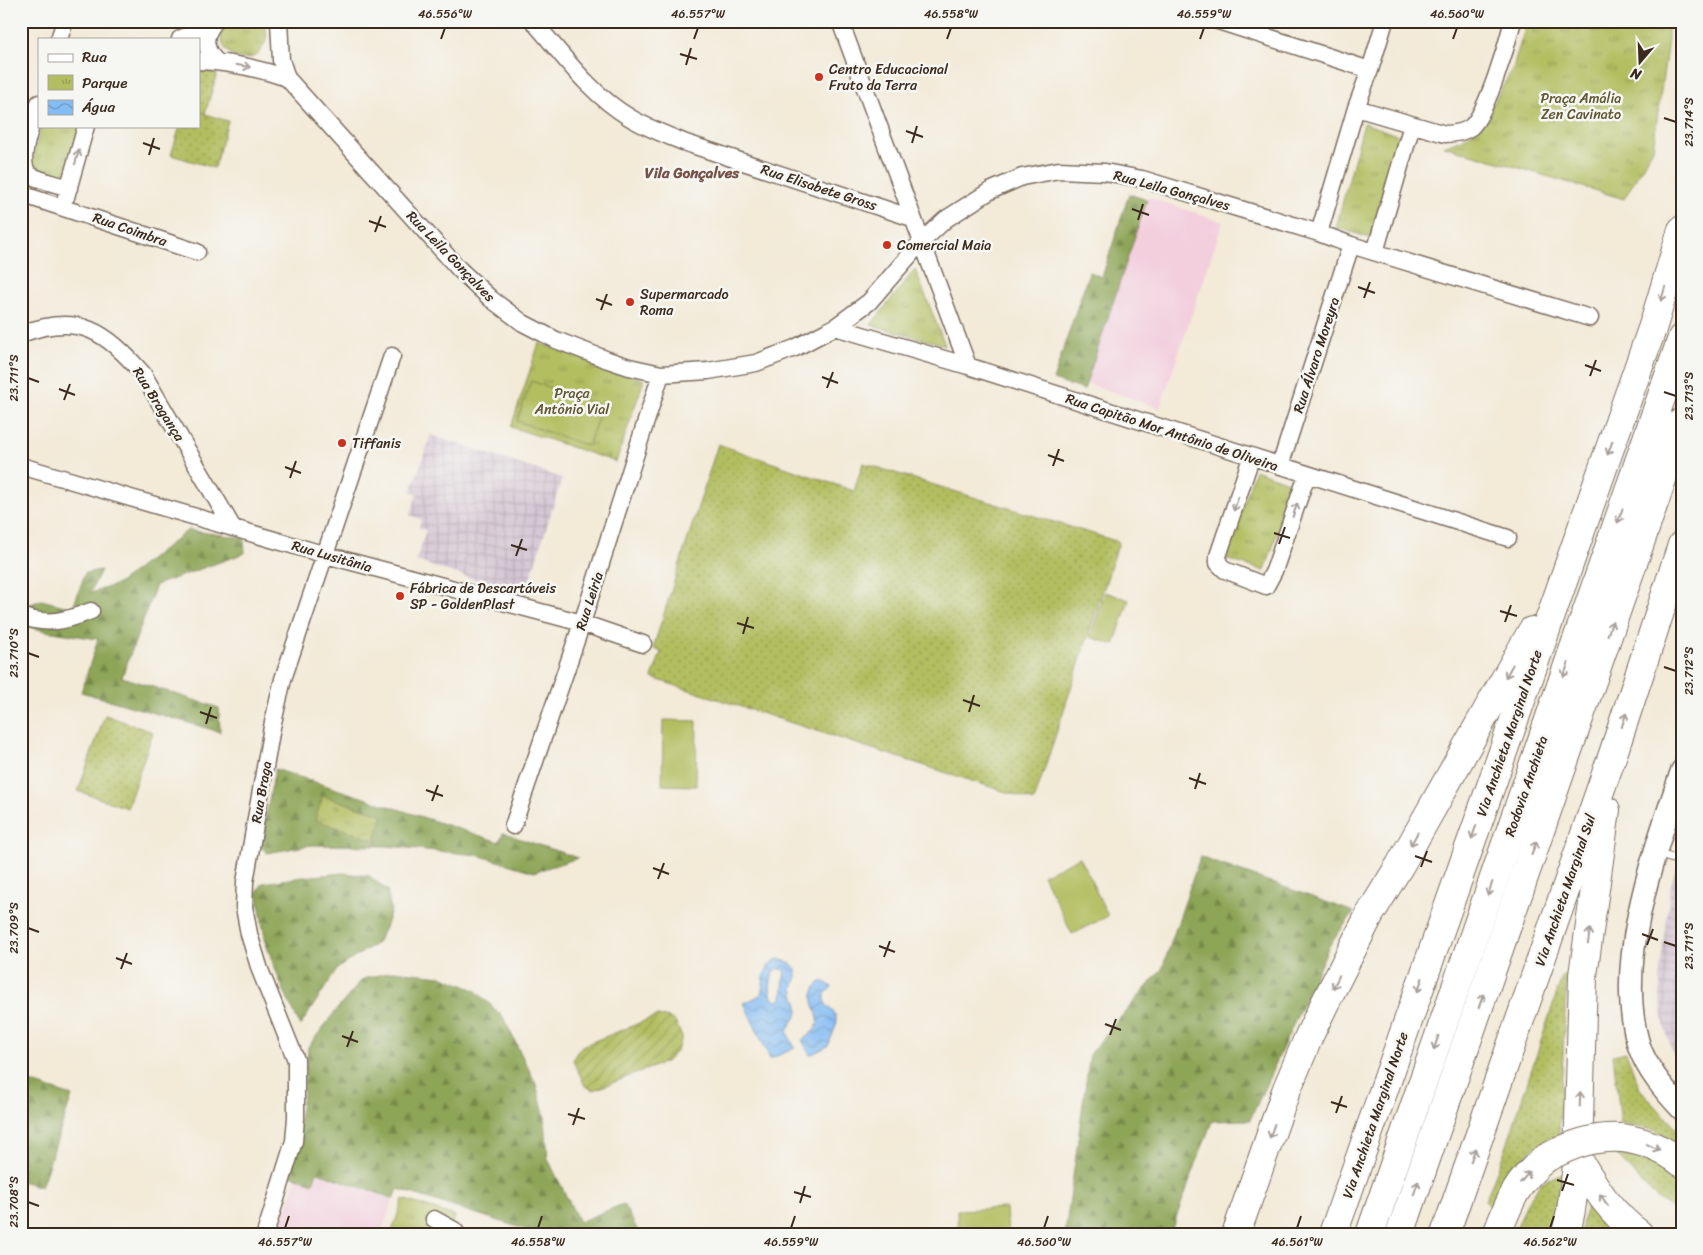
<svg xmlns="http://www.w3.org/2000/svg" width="1703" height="1255" font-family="Sriracha,sans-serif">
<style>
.built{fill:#f3cfde}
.industrial{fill:url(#industrial-grid)}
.grass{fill:url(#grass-dots);stroke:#76743f}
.forest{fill:url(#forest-firs);stroke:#64683a}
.park{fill:url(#park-tufts);stroke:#76743f}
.garden{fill:url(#garden-furrows);stroke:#76743f}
.pitch{fill:#b2be60;stroke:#76743f}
.water{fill:url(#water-waves);stroke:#607389;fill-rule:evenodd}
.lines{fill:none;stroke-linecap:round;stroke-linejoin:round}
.lane-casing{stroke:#7b6d5f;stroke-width:10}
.street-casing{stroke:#7b6d5f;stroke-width:19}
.secondary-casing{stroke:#7b6d5f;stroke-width:25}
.highway-casing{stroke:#7b6d5f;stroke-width:30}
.lane{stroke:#fff;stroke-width:8}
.street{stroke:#fff;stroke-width:16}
.secondary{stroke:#fff;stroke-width:22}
.highway{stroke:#fff;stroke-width:28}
.highway-bridge-casing{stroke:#7b6d5f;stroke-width:30;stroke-linecap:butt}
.highway-bridge{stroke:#fff;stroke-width:28}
.oneway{stroke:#a79f9a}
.ticks{fill:none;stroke:#3b2a1e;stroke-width:2}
.poi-dot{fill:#c8321e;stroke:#f6f6f2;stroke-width:2}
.labels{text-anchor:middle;stroke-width:5;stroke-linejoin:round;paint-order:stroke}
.poi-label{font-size:14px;fill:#3b2a1e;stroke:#f6f6f2;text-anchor:start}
.park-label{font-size:14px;fill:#5f5632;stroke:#f6f6f2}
.street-label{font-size:14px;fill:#3b2a1e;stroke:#f6f6f2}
.neighbourhood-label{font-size:15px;font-weight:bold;fill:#755349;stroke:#f6f6f2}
.neatline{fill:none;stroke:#3b2a1e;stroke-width:2}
.ticks-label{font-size:12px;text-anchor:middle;fill:#3b2a1e}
</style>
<defs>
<pattern id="industrial-grid" width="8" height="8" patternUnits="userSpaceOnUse" patternTransform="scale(1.25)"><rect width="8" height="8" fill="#cfbdce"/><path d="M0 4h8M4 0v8" fill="none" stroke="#a99aa7"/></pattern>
<pattern id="grass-dots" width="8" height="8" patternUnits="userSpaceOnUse" patternTransform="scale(1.25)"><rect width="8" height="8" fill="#b2be60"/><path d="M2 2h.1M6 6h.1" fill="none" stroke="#929b4f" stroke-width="1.8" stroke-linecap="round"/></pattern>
<pattern id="forest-firs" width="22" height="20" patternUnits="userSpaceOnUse" patternTransform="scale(1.25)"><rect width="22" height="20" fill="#8da556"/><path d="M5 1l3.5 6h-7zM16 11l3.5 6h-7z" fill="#748747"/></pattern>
<pattern id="park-tufts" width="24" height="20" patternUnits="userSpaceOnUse" patternTransform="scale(1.25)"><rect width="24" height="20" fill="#b2be60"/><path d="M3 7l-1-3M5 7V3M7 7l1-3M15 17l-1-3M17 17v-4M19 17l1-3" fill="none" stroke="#929b4f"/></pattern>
<pattern id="garden-furrows" width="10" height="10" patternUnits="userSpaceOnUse" patternTransform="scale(1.25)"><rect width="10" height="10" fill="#b2be60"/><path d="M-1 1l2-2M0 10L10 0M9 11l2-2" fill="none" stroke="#929b4f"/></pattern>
<pattern id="water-waves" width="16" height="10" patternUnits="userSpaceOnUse" patternTransform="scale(1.25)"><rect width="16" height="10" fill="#84bcf4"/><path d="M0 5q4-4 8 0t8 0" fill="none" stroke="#6d99c5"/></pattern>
</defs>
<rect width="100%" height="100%" fill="#f6f6f2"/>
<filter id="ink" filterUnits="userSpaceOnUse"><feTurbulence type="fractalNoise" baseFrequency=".02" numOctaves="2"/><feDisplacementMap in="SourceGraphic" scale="10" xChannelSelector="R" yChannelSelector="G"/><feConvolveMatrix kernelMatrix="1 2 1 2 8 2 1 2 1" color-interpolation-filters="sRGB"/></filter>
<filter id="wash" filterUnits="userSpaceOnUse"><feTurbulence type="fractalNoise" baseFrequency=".0096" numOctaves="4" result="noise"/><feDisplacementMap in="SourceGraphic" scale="20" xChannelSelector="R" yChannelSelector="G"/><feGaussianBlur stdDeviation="1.12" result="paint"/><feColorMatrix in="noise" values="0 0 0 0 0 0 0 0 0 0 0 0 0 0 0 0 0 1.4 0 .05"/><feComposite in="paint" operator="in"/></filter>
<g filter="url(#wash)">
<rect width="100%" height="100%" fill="#f3ead8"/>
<path class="built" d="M1148 197 1223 222 1160 408 1086 383Z
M318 1174 393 1200 381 1234H278L297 1178 314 1184Z"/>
<path class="industrial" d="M431 435 562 478 525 595 416 561 426 530 419 528 421 519 410 515 417 494 411 492Z
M1682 853V1071L1672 1051 1664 1025 1660 1001V970L1671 883Z"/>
<path class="grass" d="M204 70 217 74 205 114 228 121 214 168 171 155 180 126H199V71Z
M718 444 854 491 863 463 1119 542 1034 801 652 678 661 652 653 648Z
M105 715 153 732 127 808 78 791Z
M1567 974 1559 1134 1530 1151 1511 1173 1492 1208 1485 1201 1506 1148 1562 977Z
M1626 1052 1640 1089 1682 1135V1147L1653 1130 1621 1124 1613 1055Z
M1616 1154 1650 1160 1680 1183 1682 1184V1213C1654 1202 1636 1175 1616 1154Z
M1565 1172 1549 1234H1514L1528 1201 1542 1182Z
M1589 1195 1619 1234H1580Z"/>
<path class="forest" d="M1129 194 1147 200 1084 390 1053 380 1089 272 1102 277Z
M188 530 244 538 245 553 156 585 122 677 219 708 220 732 81 692 98 639 46 631 21 625V610L23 607 41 600 73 608 85 573 101 570 90 593 118 584Z
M275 769 499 842 503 833 578 858 534 872 477 855 387 846 312 845 267 853 260 846Z
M1200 857 1354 912 1329 946 1250 1120 1212 1121 1170 1234H1065L1090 1053 1162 969Z
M343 873 369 876 387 890 391 910 385 928 377 943 338 968 300 1026 281 984 266 944 257 892 263 883 303 877Z
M394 971 441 976 475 990 503 1017 536 1084 545 1117 548 1159 579 1222 623 1204 640 1234H540L398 1189 394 1199 317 1172 313 1183 290 1175 304 1089 308 1047 338 1008 363 979Z
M21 1079 72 1096 41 1187 21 1181Z"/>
<path class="park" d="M225 21H262C267 30 269 38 263 47 248 74 208 50 225 21Z
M1527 21H1668V40L1653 149 1624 199 1444 146 1468 136 1482 123 1513 68Z
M1364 123 1400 136 1370 238 1336 227Z
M42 126H81L64 178 30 166Z
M915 269 945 345 871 325Z
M539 343 644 380 616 462 511 427Z
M1255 470 1293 484 1265 571 1226 559Z
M323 796 383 815 375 840 315 820Z
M403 1199 455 1216 450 1234H399L392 1231Z"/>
<path class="garden" d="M657 1016C676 1018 674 1019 682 1037L677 1051 666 1062 594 1090 585 1086 573 1060 577 1052 582 1046Z"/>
<path class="pitch" d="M531 381 602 406 588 446 517 421Z
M1105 592 1129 600 1114 645 1090 637Z
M663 720 697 721 696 786 662 785Z
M1080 857 1108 916 1072 934 1043 875Z
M1006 1208 1008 1234H958L957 1210Z"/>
<path class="water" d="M778 959C787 961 798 965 797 976 796 982 792 986 794 992 795 1000 801 1007 797 1015 794 1021 789 1025 787 1032L795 1048 770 1059 744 1003 761 995C764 981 763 965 778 959ZM777 969H782L785 973C782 982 784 995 781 1000L777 1001 772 998 770 987 773 972Z
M820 982H825L832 987 825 994V1003L835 1014 837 1023 828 1046 810 1055 802 1040C839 1018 797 1006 820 982Z"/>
</g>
<g filter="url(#ink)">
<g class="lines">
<g class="lane-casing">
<path id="lane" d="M1657 854 1682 861"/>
</g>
<g class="street-casing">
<path id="street" d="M279 21 281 60 287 78
M533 21C562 54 590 94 629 117 647 128 666 135 686 143L912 218
M840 21 968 366
M1218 21 1370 70
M213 24C203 38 204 49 216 61
M59 39 65 21
M180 39 215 22
M199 61C229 62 258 68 287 78L459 269 491 299 523 323 556 340 608 360 629 367 661 374 708 371 756 363 795 348 835 327 869 302 921 242 946 219 990 191 1022 177 1059 170 1105 172 1142 179 1319 233 1351 245 1590 318
M39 103C34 119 13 166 32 176 42 181 57 184 69 188
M1356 108 1445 134C1454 134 1463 133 1471 127 1487 113 1507 44 1513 21
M21 194 197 252
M66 197 86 126
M1319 233 1356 108 1370 70 1385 21
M1375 252 1412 125
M835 327 968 366 1508 538
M21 334C79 312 105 331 143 374L233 528
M1251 458 1218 556V563L1225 570 1266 586 1274 571 1307 475
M21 466 326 555 582 623 643 644
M1280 466 1351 245
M21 616C47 626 66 621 91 611
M513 826 582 623 661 374
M434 1219 454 1230 457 1234
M265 1234 294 1141 296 1118V1060L260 970 249 934 244 907 245 882 272 727 283 679 392 356"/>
</g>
<g class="secondary-casing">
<path id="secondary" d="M1682 771C1655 851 1613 962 1639 1046 1647 1070 1665 1091 1682 1109"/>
</g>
<g class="highway-casing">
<path id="highway" d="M1622 1138C1644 1141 1664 1149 1682 1163
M1578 1159C1596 1189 1610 1212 1639 1234
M1236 1234 1286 1091 1309 1036 1324 1005 1370 914 1400 865 1532 631
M1333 1234 1653 326 1682 230
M1370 1234 1682 338
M1400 1234 1682 422
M1445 1234 1614 751 1682 545
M1497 1234C1510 1200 1517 1181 1546 1158
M1566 1234 1571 1210 1578 1159 1583 975 1606 810"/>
</g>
<use href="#lane" class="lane"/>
<use href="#street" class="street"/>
<use href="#secondary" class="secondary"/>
<use href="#highway" class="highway"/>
<g class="highway-bridge-casing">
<path id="highway-bridge" d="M1546 1158C1571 1145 1593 1136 1622 1138"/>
</g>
<use href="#highway-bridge" class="highway-bridge"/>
</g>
<defs><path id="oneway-shaft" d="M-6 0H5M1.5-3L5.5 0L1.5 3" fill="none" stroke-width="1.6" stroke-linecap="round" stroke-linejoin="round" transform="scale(1.25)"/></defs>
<g class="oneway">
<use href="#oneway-shaft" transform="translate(243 66) rotate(10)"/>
<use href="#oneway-shaft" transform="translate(77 157) rotate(-74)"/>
<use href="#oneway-shaft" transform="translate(1663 294) rotate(107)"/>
<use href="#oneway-shaft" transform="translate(1610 448) rotate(110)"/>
<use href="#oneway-shaft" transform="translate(1236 504) rotate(109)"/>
<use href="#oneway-shaft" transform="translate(1295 510) rotate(-71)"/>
<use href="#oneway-shaft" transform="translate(1620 516) rotate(109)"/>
<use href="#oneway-shaft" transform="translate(1610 628) rotate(-71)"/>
<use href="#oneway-shaft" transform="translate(1566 670) rotate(109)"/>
<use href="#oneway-shaft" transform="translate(1509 671) rotate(119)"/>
<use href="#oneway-shaft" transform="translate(1624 720) rotate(-72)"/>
<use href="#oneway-shaft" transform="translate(1474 832) rotate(109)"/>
<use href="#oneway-shaft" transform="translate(1414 839) rotate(119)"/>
<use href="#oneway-shaft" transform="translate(1534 848) rotate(-71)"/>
<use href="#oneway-shaft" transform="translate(1490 889) rotate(109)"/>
<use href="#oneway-shaft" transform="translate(1589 936) rotate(-82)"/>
<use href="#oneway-shaft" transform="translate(1336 982) rotate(116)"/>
<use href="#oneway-shaft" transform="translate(1420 985) rotate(109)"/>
<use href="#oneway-shaft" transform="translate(1481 1001) rotate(-71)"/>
<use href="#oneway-shaft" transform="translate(1436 1043) rotate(109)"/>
<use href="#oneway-shaft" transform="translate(1580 1099) rotate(-88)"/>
<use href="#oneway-shaft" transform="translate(1272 1131) rotate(109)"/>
<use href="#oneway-shaft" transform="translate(1653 1147) rotate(24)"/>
<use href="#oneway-shaft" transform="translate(1473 1155) rotate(-71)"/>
<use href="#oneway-shaft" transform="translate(1525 1177) rotate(-50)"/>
<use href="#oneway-shaft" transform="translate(1416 1188) rotate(-71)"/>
<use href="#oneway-shaft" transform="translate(1604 1200) rotate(-126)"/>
</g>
</g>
<path class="ticks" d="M441 39 445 28M694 39 698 28M947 39 951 28M1200 39 1204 28M1453 39 1457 28M680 54 697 59M686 65 691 48M1664 118 1676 122M906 131 923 137M143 143 160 149M912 143 917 126M149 155 154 138M1132 209 1149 215M1138 220 1143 204M369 221 386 227M375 232 381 216M1358 287 1375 293M1364 298 1370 282M596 299 612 305M601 310 607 294M1585 365 1601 371M1590 376 1596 360M822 377 838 383M28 378 39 382M827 388 833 372M59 389 75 395M1664 392 1676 396M64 400 70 384M1048 455 1064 461M1053 466 1059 449M285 467 301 473M290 478 296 461M1274 533 1290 538M1279 544 1285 527M511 545 527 550M516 556 522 539M1500 611 1517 616M1505 622 1511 605M737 623 754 628M743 634 748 617M28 653 39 657M1664 667 1676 671M963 700 980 706M200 712 217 718M969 712 974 695M206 724 211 707M1189 778 1206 784M1195 789 1200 773M426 790 443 796M432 801 438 785M1415 856 1432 862M1421 867 1427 851M653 868 669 874M658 879 664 863M28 928 39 932M1642 934 1658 940M1664 942 1676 946M1647 945 1653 929M879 946 895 952M884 957 890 941M116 958 132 964M121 969 127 953M1105 1024 1121 1030M1110 1035 1116 1019M342 1036 358 1042M347 1047 353 1031M1331 1102 1347 1107M1336 1113 1342 1096M568 1114 585 1119M573 1125 579 1108M1557 1180 1574 1185M1562 1191 1568 1174M794 1192 811 1197M28 1202 39 1206M800 1203 805 1186M285 1228 289 1216M538 1228 542 1216M791 1228 795 1216M1044 1228 1048 1216M1297 1228 1301 1216M1550 1228 1554 1216"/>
<g class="poi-dot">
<circle cx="819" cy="77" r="5"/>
<circle cx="887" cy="245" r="5"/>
<circle cx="630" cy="302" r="5"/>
<circle cx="342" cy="443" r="5"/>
<circle cx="400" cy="596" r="5"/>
</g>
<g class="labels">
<g class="poi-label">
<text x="829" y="74">Centro Educacional<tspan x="829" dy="16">Fruto da Terra</tspan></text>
<text x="897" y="250">Comercial Maia</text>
<text x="640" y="299">Supermarcado<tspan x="640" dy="16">Roma</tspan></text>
<text x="352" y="448">Tiffanis</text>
<text x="410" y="593">Fábrica de Descartáveis<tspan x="410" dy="16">SP - GoldenPlast</tspan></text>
</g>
<g class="park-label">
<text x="1581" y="103">Praça Amália<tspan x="1581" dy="16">Zen Cavinato</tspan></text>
<text x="572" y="398">Praça<tspan x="572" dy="16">Antônio Vial</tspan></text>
</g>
<g class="street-label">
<text transform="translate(819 187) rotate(18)" y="5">Rua Elisabete Gross</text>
<text transform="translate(1172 190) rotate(15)" y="5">Rua Leila Gonçalves</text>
<text transform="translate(130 229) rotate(19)" y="5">Rua Coimbra</text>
<text transform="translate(451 256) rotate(46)" y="5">Rua Leila Gonçalves</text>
<text transform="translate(1316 355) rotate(-72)" y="5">Rua Álvaro Moreyra</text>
<text transform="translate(159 404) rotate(58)" y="5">Rua Bragança</text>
<text transform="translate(1172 432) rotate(18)" y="5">Rua Capitão Mor Antônio de Oliveira</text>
<text transform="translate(332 556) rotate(16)" y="5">Rua Lusitânia</text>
<text transform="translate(589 601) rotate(-72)" y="5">Rua Leiria</text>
<text transform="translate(1509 733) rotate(-71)" y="5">Via Anchieta Marginal Norte</text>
<text transform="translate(1526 786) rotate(-71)" y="5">Rodovia Anchieta</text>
<text transform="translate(261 792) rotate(-80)" y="5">Rua Braga</text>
<text transform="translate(1565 890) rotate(-71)" y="5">Via Anchieta Marginal Sul</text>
<text transform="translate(1375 1115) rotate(-71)" y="5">Via Anchieta Marginal Norte</text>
</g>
<g class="neighbourhood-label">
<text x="692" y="178">Vila Gonçalves</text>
</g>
</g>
<rect width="1703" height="1255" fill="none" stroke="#f6f6f2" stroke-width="55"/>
<rect x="38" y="38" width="162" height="90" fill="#f6f6f2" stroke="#aba49d"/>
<rect x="48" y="54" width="25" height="8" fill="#ffffff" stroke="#aba49d"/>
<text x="82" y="62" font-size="15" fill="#3b2a1e">Rua</text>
<rect x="48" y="75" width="25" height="15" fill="url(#park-tufts)" stroke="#aba49d"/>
<text x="82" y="88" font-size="15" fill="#3b2a1e">Parque</text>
<rect x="48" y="100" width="25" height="15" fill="url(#water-waves)" stroke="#aba49d"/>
<text x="82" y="112" font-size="15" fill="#3b2a1e">Água</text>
<g transform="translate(1640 62) rotate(199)" stroke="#f6f6f2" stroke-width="4" paint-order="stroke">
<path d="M0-4L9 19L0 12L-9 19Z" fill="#3b2a1e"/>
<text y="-8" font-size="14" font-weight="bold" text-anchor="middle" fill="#3b2a1e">N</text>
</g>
<rect x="28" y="28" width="1648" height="1200" class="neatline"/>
<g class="ticks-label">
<text x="445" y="18">46.556°W</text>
<text x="698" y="18">46.557°W</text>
<text x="951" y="18">46.558°W</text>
<text x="1204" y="18">46.559°W</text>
<text x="1457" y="18">46.560°W</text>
<text transform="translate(1689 122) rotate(-90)" y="4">23.714°S</text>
<text transform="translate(14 378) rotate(-90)" y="4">23.711°S</text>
<text transform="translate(1689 396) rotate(-90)" y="4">23.713°S</text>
<text transform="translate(14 653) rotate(-90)" y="4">23.710°S</text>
<text transform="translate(1689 671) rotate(-90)" y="4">23.712°S</text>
<text transform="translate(14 928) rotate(-90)" y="4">23.709°S</text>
<text transform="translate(1689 946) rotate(-90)" y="4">23.711°S</text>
<text transform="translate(14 1202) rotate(-90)" y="4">23.708°S</text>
<text x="285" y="1246">46.557°W</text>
<text x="538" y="1246">46.558°W</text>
<text x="791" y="1246">46.559°W</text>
<text x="1044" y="1246">46.560°W</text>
<text x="1297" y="1246">46.561°W</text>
<text x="1550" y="1246">46.562°W</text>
</g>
</svg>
